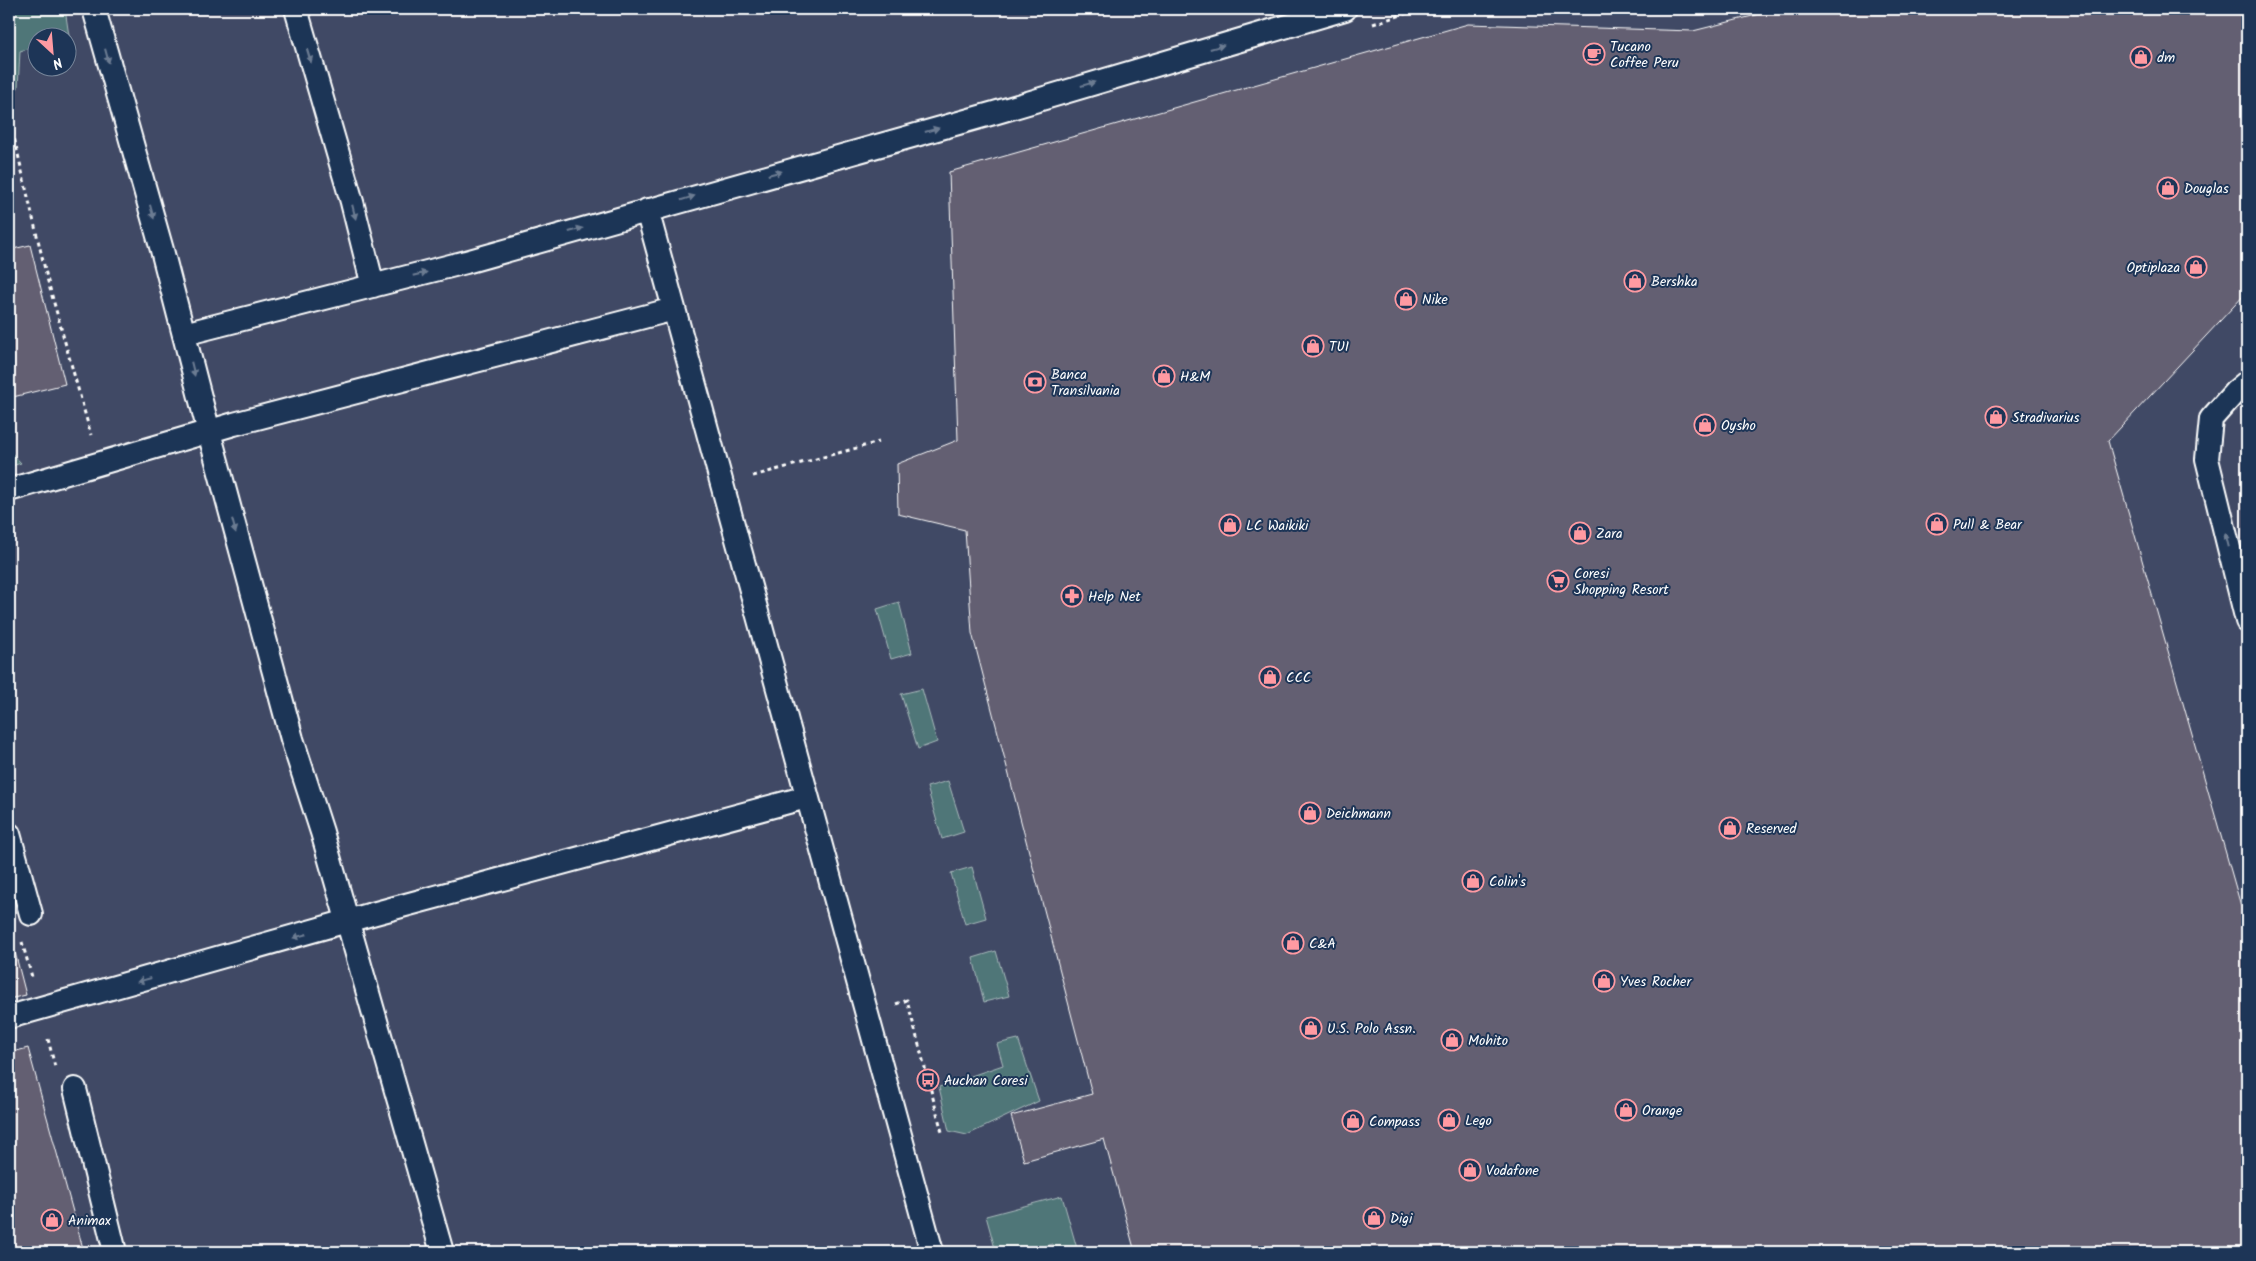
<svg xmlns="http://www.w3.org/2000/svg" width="2256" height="1261" font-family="Kalam,sans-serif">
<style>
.built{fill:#414a65;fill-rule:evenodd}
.green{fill:#507678;stroke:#a8babc}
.building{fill:#635e72;stroke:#fff}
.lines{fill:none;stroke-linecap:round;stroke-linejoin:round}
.lane-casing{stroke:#fff;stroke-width:26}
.path{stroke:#fff;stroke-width:3;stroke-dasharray:4 4;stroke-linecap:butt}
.lane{stroke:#1d3557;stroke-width:22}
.oneway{fill:#6c7c92}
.labels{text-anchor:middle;stroke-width:4;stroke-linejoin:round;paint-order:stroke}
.poi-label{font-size:14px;fill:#fff;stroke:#1d3557;text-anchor:start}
</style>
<rect width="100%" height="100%" fill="#32415f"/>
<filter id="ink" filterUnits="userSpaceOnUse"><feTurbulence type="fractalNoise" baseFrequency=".02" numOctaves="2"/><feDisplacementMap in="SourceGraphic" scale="10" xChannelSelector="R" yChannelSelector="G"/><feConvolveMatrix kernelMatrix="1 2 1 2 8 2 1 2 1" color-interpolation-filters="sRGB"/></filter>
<g filter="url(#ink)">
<path class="built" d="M9 9H2247V1252H9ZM38 38H68V68H38Z"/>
<path class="green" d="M9 9H65L69 36 38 38 37 46 20 51 18 88 9 91Z
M9 449V450L21 463 9 467Z
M899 602 912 653 891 659 877 609Z
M922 689 937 742 918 749 901 694Z
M948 781 964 832 942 839 927 787Z
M972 867 986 918 965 924 951 873Z
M996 951 1009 996 984 1002 973 958Z
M1018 1039 1039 1101 967 1135 949 1131 939 1087 1003 1065 997 1044Z
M1062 1196 1078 1252H1056L1053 1244 1025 1252H996L986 1216Z"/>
<path class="building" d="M1780 9H2247V292L2108 441 2247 927V1252H1135L1104 1139 1024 1161 1011 1116 1092 1094 972 633 965 530 898 514 897 464 958 440 949 172 1468 24 1693 31Z
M30 245 65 384 9 398V250Z
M9 929 26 995 9 999Z
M28 1048 84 1252H9V1053Z"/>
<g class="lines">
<g class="lane-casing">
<path id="lane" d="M94 9 162 250 209 432 292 739 322 832 442 1252
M296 9 352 202 373 286
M647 210 932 1252
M184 334 466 262 994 113 1345 9
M2247 382 2235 392 2211 419 2207 459 2247 621
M9 490 234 424 674 309
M9 834 31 914
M9 1017 372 914 807 797
M75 1089 115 1252"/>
</g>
<path class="path" d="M1373 24 1420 9
M9 116 47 278 91 435
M753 476 879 442
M22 942 32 977
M896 1004 907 1000 942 1132
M48 1039 55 1067"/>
<use href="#lane" class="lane"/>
</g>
<defs><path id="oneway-solid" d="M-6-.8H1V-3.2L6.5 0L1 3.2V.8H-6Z" transform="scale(1.25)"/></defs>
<g class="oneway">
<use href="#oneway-solid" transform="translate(1217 47) rotate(-16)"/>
<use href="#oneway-solid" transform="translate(107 56) rotate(75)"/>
<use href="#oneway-solid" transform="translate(309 56) rotate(73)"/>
<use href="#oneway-solid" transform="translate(1088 84) rotate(-16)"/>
<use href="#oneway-solid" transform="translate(932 130) rotate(-16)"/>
<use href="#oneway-solid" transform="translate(775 173) rotate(-15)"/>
<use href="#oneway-solid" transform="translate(688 198) rotate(-17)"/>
<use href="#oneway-solid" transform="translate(152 212) rotate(74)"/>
<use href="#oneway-solid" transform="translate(354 212) rotate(76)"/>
<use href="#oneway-solid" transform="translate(576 230) rotate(-15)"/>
<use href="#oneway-solid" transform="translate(420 274) rotate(-14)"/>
<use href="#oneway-solid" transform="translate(193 369) rotate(76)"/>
<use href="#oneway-solid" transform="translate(234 526) rotate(75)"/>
<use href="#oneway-solid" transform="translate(2227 540) rotate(-104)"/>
<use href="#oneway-solid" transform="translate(300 936) rotate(164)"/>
<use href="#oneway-solid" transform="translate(144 980) rotate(164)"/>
</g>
</g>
<defs>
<g id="cafe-ring" transform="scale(1.125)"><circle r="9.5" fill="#1d3557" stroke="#ff9aa2" stroke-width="1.5"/><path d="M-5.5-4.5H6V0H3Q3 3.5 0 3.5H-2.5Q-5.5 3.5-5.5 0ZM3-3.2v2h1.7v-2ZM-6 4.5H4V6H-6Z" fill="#ff9aa2"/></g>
<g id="shop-ring" transform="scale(1.125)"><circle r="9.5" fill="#1d3557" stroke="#ff9aa2" stroke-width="1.5"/><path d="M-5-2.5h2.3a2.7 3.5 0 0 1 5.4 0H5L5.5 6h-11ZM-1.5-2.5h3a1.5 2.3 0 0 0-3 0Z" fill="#ff9aa2"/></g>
<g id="bank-ring" transform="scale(1.125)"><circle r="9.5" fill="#1d3557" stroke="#ff9aa2" stroke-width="1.5"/><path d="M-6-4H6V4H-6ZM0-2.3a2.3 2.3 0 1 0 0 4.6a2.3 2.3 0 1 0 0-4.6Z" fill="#ff9aa2"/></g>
<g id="supermarket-ring" transform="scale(1.125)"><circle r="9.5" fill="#1d3557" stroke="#ff9aa2" stroke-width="1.5"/><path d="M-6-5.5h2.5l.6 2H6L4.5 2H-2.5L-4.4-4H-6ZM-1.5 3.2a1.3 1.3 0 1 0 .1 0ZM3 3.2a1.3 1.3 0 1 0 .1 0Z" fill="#ff9aa2"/></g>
<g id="pharmacy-ring" transform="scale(1.125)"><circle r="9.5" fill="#1d3557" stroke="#ff9aa2" stroke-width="1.5"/><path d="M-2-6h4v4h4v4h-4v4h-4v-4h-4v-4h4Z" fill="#ff9aa2"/></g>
<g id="bus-ring" transform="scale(1.125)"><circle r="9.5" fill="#1d3557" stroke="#ff9aa2" stroke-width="1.5"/><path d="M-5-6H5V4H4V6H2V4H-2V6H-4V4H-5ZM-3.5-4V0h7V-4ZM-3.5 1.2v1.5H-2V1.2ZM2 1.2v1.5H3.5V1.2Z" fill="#ff9aa2"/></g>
</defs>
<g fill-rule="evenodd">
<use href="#cafe-ring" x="1594" y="54"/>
<use href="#shop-ring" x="2141" y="57"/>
<use href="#shop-ring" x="2168" y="188"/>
<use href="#shop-ring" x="2196" y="267"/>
<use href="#shop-ring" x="1635" y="281"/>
<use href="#shop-ring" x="1406" y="299"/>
<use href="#shop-ring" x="1313" y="346"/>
<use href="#shop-ring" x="1164" y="376"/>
<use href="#bank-ring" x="1035" y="382"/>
<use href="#shop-ring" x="1996" y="417"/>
<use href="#shop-ring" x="1705" y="425"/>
<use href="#shop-ring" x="1937" y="524"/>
<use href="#shop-ring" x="1230" y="525"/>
<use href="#shop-ring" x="1580" y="533"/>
<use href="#supermarket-ring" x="1558" y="581"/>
<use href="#pharmacy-ring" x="1072" y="596"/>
<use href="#shop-ring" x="1270" y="677"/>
<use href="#shop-ring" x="1310" y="813"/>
<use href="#shop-ring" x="1730" y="828"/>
<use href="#shop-ring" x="1473" y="881"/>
<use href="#shop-ring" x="1293" y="943"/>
<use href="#shop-ring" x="1604" y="981"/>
<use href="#shop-ring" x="1311" y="1028"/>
<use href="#shop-ring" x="1452" y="1040"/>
<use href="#bus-ring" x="928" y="1080"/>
<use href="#shop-ring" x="1626" y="1110"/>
<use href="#shop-ring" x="1449" y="1120"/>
<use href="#shop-ring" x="1353" y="1121"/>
<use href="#shop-ring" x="1470" y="1170"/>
<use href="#shop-ring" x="1374" y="1218"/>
<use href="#shop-ring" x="52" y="1220"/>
</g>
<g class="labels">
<g class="poi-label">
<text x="1610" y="51">Tucano<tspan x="1610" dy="16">Coffee Peru</tspan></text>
<text x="2157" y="62">dm</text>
<text x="2184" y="193">Douglas</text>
<text x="2180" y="272" text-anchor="end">Optiplaza</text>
<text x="1651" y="286">Bershka</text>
<text x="1422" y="304">Nike</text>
<text x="1329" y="351">TUI</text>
<text x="1051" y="379">Banca<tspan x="1051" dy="16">Transilvania</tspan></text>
<text x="1180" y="381">H&amp;M</text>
<text x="2012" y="422">Stradivarius</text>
<text x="1721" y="430">Oysho</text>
<text x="1953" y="529">Pull &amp; Bear</text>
<text x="1246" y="530">LC Waikiki</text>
<text x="1596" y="538">Zara</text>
<text x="1574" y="578">Coresi<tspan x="1574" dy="16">Shopping Resort</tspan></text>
<text x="1088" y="601">Help Net</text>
<text x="1286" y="682">CCC</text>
<text x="1326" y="818">Deichmann</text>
<text x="1746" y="833">Reserved</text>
<text x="1489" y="886">Colin's</text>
<text x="1309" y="948">C&amp;A</text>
<text x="1620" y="986">Yves Rocher</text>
<text x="1327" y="1033">U.S. Polo Assn.</text>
<text x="1468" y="1045">Mohito</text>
<text x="944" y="1085">Auchan Coresi</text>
<text x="1642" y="1115">Orange</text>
<text x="1465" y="1125">Lego</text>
<text x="1369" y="1126">Compass</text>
<text x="1486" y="1175">Vodafone</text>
<text x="1390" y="1223">Digi</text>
<text x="68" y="1225">Animax</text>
</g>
</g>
<rect width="2256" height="1261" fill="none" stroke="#1d3557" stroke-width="30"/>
<rect x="15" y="15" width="2226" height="1231" fill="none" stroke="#fff" stroke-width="2" filter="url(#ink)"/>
<g transform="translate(52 52) rotate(154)"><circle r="24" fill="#1d3557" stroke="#77869a"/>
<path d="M0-4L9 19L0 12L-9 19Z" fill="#ff9aa2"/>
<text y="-8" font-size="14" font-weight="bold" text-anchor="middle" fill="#ffffff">N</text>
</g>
</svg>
